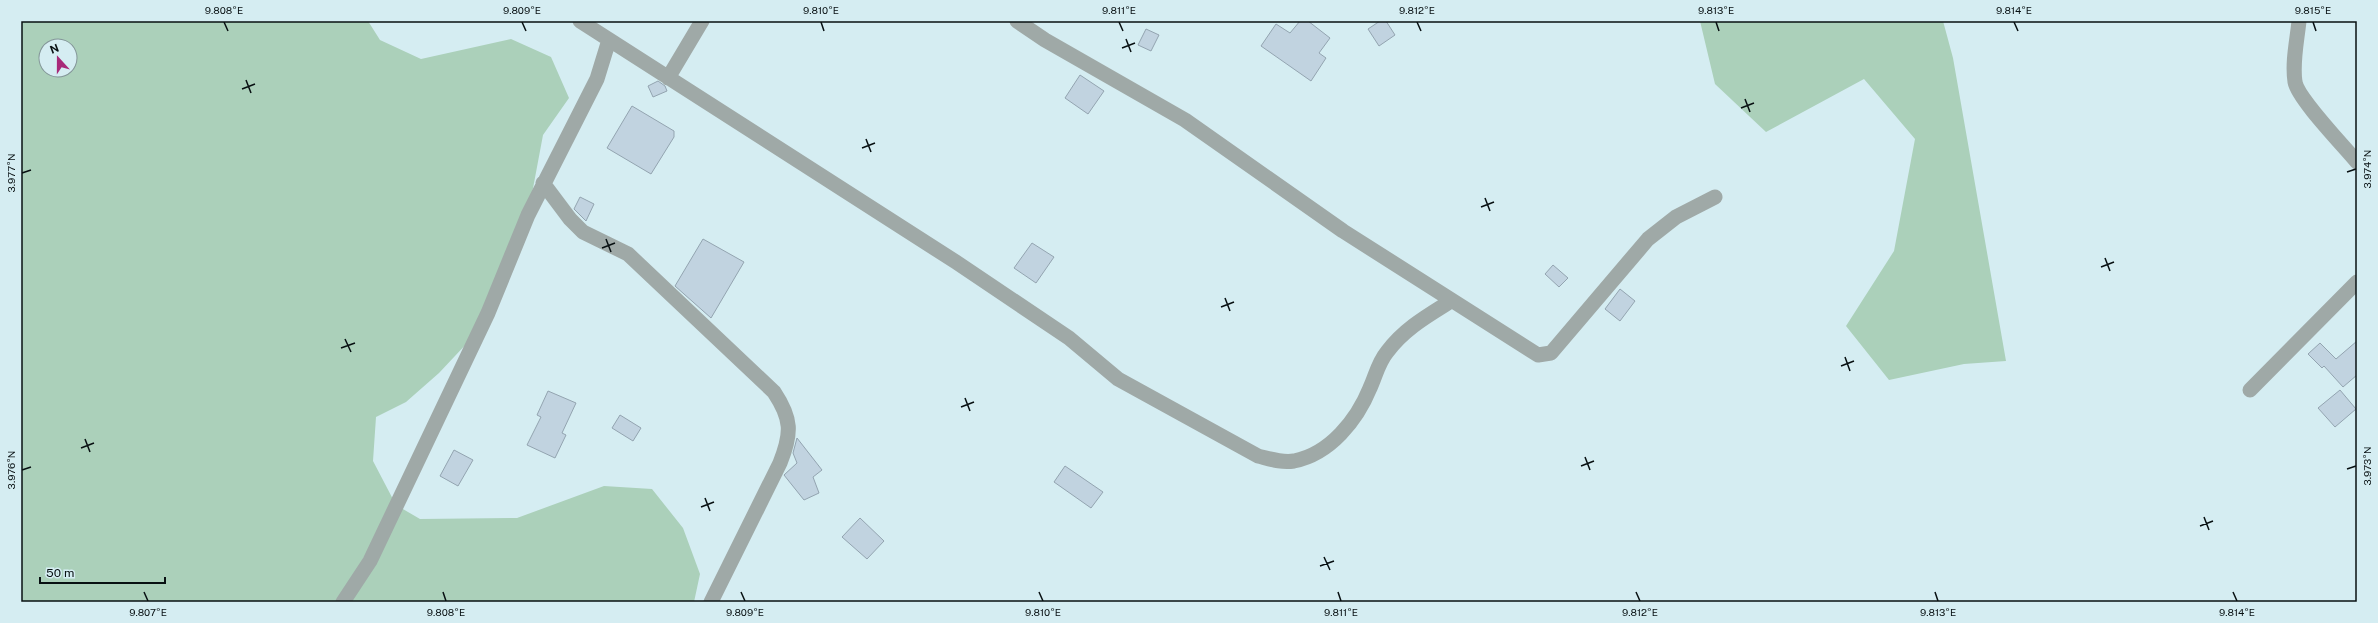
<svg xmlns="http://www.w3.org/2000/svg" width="2378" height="623" font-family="'Public Sans',sans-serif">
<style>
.green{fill:#abd0ba;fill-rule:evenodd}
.building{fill:#c1d3e0;stroke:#93a4b0}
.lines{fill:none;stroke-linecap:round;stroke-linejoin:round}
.minor{stroke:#9fa9a7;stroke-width:15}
.ticks{fill:none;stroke:#081012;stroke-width:1.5}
.neatline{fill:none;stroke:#081012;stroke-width:1.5}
.ticks-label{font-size:10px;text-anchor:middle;fill:#081012}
</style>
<rect width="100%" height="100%" fill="#d5edf2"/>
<path class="green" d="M21 21H368L380 40 421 59 511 39 551 57 569 98 543 135 528 215 470 340 439 373 406 402 376 417 373 461 396 505 420 519 517 518 604 486 652 489 683 528 700 574 694 602H21ZM46 46H70V70H46Z
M1700 21H1943L1953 58 2006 361 1964 364 1889 380 1846 326 1894 251 1915 139 1864 79 1766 132 1715 84Z"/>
<path class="building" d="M1300 21H1308L1330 38 1319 53 1326 58 1311 81 1261 46 1276 24 1290 33Z
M1380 21H1386L1395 35 1379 46 1368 29Z
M1146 29 1159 35 1151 51 1138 45Z
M1080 75 1104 91 1088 114 1065 98Z
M658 81 665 86 667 91 653 97 648 86Z
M632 106 674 131V137L651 174 607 148Z
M580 197 594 204 586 221 574 209Z
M703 239 744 262 711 318 675 286Z
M1032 243 1054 257 1036 283 1014 268Z
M1553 265 1568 278 1559 287 1545 274Z
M1620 289 1635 301 1620 321 1605 309Z
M2357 341V375L2343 387 2324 366 2322 368 2308 354 2320 343 2336 359Z
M2340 390 2356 409 2335 427 2318 408Z
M548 391 576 403 562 433 566 435 555 458 527 445 541 417 537 415Z
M620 415 641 428 633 441 612 428Z
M797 438 822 470 813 477 819 493 804 500 784 475 797 463 793 453Z
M454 450 473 460 458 486 440 476Z
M1065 466 1103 492 1091 508 1054 482Z
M860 518 884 541 867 559 842 537Z"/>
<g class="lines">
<path class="minor" d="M580 21 956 262 1069 338 1118 379 1258 456C1270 459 1281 463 1294 461 1330 454 1357 420 1370 388 1376 375 1378 363 1387 352 1404 329 1427 316 1451 301
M1017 21 1045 40 1185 120 1343 231 1538 355 1551 353 1648 239 1676 217 1715 197
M2299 21C2297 41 2292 62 2295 82 2298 99 2344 146 2357 162
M668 78 702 21
M543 183 570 219 583 232 628 254 774 392C792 419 792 433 780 463L711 602
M2250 390 2357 282
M343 602 370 561 488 313 528 215 597 79 609 40"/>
</g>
<path class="ticks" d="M224 22 228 31M522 22 526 31M821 22 824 31M1119 22 1123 31M1417 22 1421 31M1716 22 1719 31M2014 22 2018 31M2313 22 2316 31M1126 39 1131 52M1122 48 1135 43M246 80 251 93M242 89 255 84M1745 99 1750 112M1741 108 1754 103M866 139 871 152M862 148 875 143M2347 172 2356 169M22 173 31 170M1485 198 1490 211M1481 207 1494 202M606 239 611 252M602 248 615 243M2105 258 2110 271M2101 267 2114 262M1225 298 1230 311M1221 307 1234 302M345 339 351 352M341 348 355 343M1845 357 1850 371M1841 366 1854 361M965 398 970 411M961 407 974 402M85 439 90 452M81 448 94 443M1585 457 1590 470M1581 466 1594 461M2347 469 2356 466M22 470 31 467M705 498 710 511M701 507 714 502M2204 517 2209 530M2200 526 2213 521M1324 557 1330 570M1320 566 1334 561M144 592 148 601M443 592 446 601M741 592 745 601M1039 592 1043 601M1338 592 1341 601M1636 592 1640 601M1935 592 1938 601M2233 592 2237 601"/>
<rect width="2378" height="623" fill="none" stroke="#d5edf2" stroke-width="44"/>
<g transform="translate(58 58) rotate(339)"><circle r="19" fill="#d5edf2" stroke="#839598"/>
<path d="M0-3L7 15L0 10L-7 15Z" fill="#a82979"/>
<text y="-6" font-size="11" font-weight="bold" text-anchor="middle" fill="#081012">N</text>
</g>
<path d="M40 577v6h125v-6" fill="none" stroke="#081012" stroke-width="2"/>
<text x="46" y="577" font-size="12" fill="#081012" stroke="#d5edf2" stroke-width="3" paint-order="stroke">50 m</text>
<rect x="22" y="22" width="2334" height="579" class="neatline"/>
<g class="ticks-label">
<text x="224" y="14">9.808°E</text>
<text x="522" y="14">9.809°E</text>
<text x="821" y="14">9.810°E</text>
<text x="1119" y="14">9.811°E</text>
<text x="1417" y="14">9.812°E</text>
<text x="1716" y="14">9.813°E</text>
<text x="2014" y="14">9.814°E</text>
<text x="2313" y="14">9.815°E</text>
<text transform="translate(2367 169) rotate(-90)" y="4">3.974°N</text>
<text transform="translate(11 173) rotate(-90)" y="4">3.977°N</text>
<text transform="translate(2367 466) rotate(-90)" y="4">3.973°N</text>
<text transform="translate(11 470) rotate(-90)" y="4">3.976°N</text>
<text x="148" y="616">9.807°E</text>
<text x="446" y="616">9.808°E</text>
<text x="745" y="616">9.809°E</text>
<text x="1043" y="616">9.810°E</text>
<text x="1341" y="616">9.811°E</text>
<text x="1640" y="616">9.812°E</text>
<text x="1938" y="616">9.813°E</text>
<text x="2237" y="616">9.814°E</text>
</g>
</svg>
